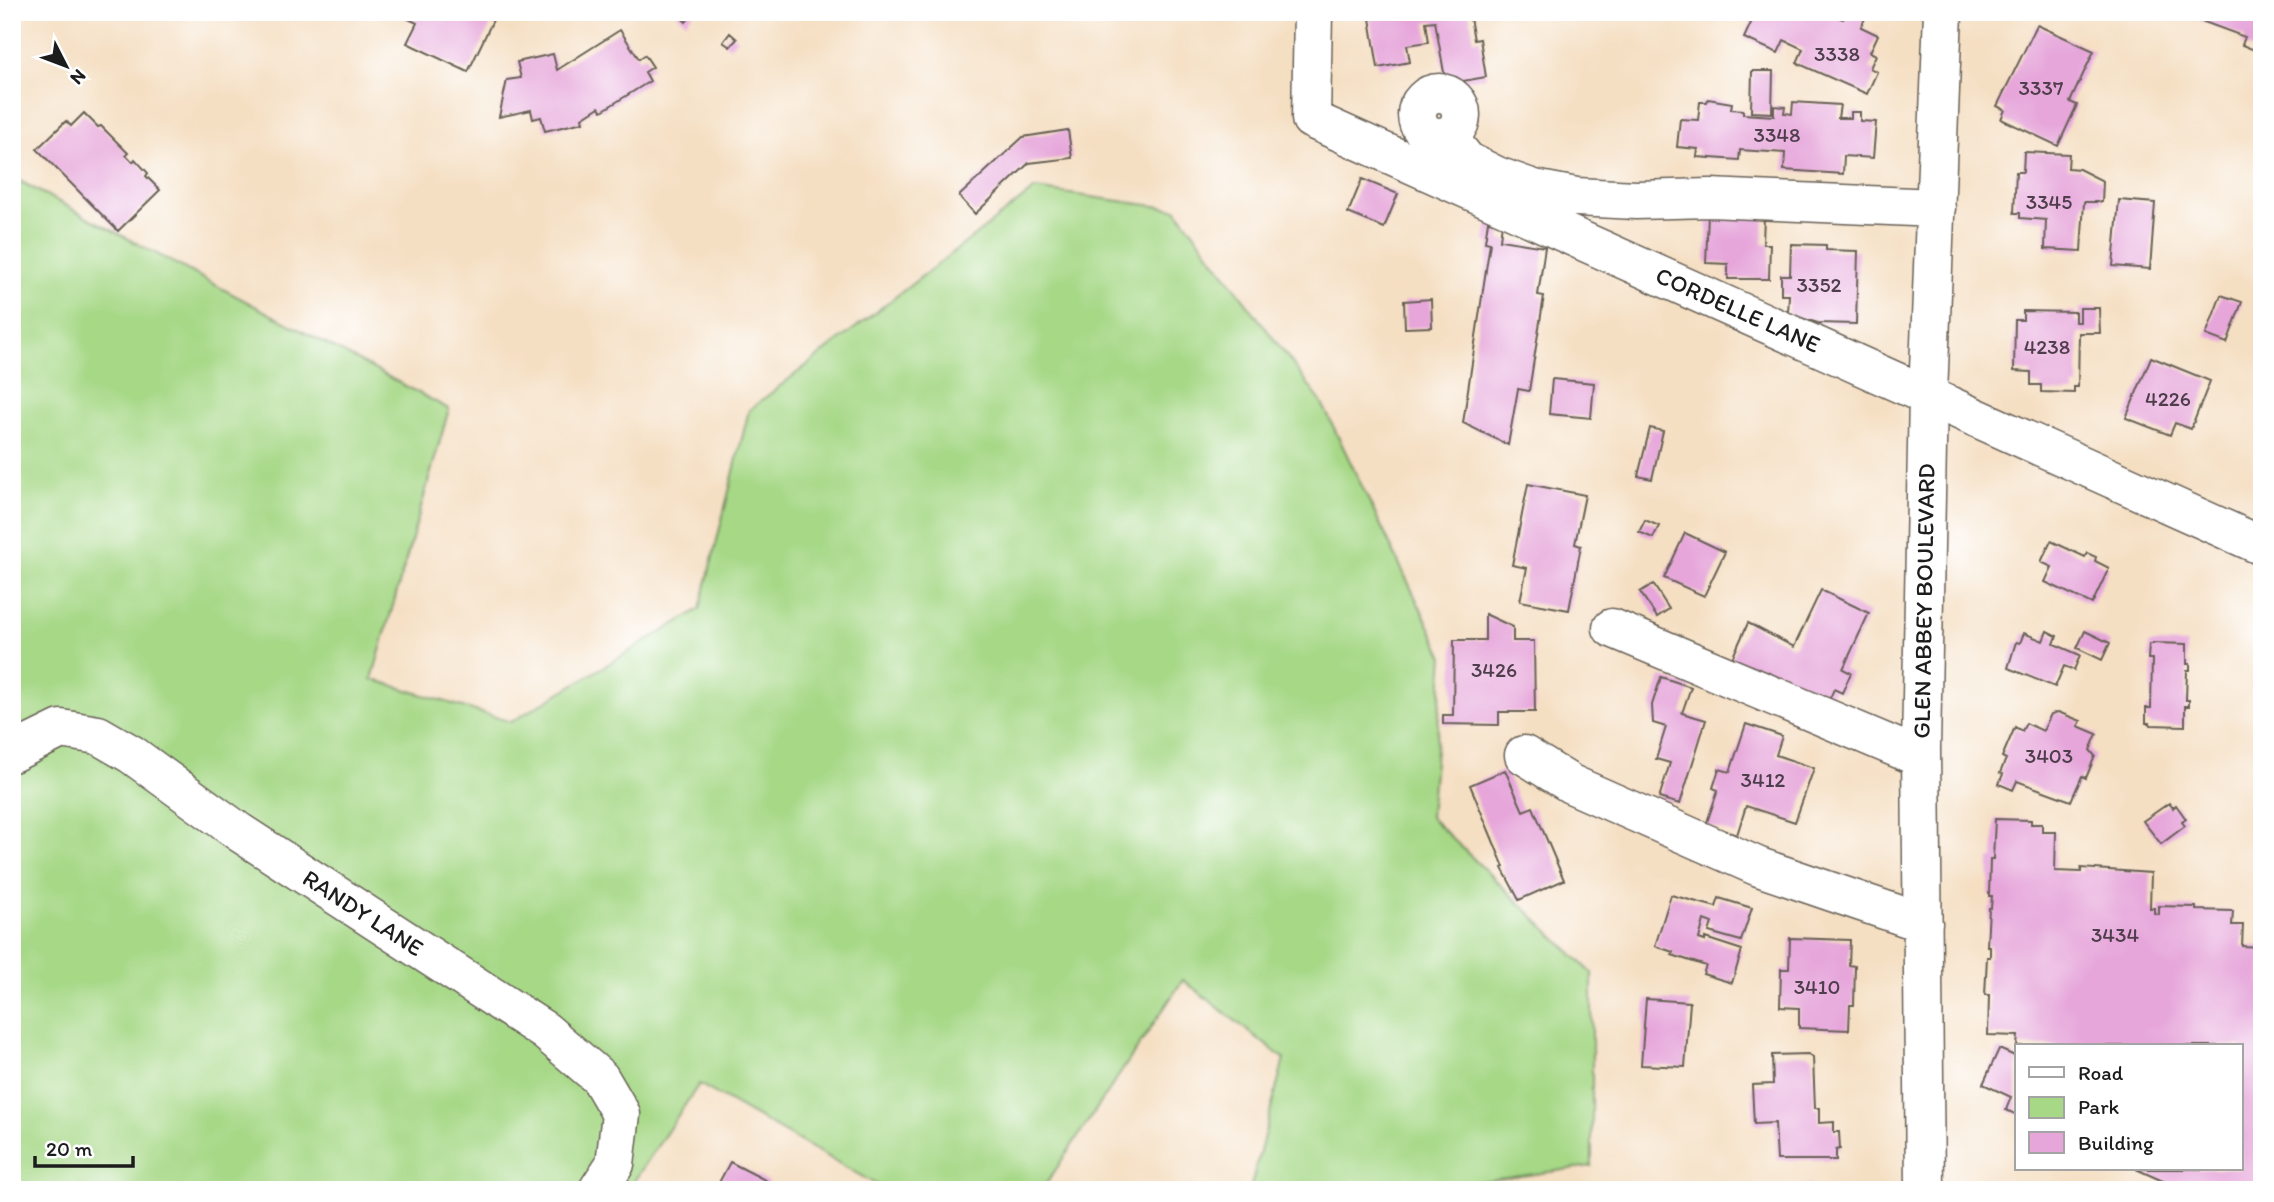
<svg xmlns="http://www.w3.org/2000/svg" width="2274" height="1202" font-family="Itim,sans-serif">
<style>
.green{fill:#a6d886;stroke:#617a51;stroke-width:2}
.building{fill:#e6a6da}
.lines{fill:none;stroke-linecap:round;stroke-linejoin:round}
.minor-casing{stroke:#686056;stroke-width:41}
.minor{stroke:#fff;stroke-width:38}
.labels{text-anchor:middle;stroke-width:6;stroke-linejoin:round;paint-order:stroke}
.number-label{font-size:21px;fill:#4e3e4c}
.street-label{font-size:24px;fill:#1c1c1c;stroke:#fff}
</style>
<rect width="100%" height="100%" fill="#fff"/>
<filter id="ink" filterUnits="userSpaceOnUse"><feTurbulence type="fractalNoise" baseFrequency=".0143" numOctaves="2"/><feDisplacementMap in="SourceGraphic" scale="14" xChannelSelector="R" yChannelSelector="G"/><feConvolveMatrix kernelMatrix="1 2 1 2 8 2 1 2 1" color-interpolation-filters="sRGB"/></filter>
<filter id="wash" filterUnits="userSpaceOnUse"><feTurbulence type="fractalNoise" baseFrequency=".00686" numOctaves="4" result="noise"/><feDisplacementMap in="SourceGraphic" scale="28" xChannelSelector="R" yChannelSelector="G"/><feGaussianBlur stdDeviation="1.57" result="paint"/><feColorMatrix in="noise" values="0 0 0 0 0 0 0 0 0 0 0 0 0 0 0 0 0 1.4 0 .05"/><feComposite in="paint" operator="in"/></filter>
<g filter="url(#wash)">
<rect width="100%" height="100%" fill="#f5dfc3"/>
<path class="green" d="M12 177 449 409 372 679 511 722 700 609 749 410 1035 189 1176 209 1322 403 1444 657 1430 817 1592 973V1166L1420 1190H1250L1284 1059 1183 980 1042 1190H886L699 1084 628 1190H12Z"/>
<g id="blocks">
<path class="building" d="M394 12H477L493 20 468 72 407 43 417 23Z
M675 12H694L686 22Z
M1369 12H1469L1474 40 1480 39 1486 77 1446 84 1435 21 1426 22 1429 42 1407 45 1410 62 1378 68Z
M1756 12H1839L1837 17 1843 19 1846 12H1856L1866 16 1861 27 1878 35 1870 52 1876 55 1870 68 1877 72 1867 94 1797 63 1803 49 1784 40 1778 53 1744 38Z
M2177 12H2262V53L2242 45 2245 37Z
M2037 25 2094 51 2070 102 2077 105 2058 146 2001 119 2005 110 1997 106Z
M620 30 639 59 645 55 653 67 645 72 650 81 602 111 599 107 582 118 583 122 545 131 541 117 533 119 531 110 499 117 507 80 521 78 517 62 553 54 557 70Z
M730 33 737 39 730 47 723 42Z
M1752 71H1773L1772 113 1751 112Z
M1708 99 1732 103 1731 109 1743 110V114L1774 116V106L1785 107 1784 113 1792 114 1793 102 1840 105 1838 118H1851V112H1860V121L1876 122 1873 158 1844 156 1843 174 1784 170 1785 153 1740 150 1739 160 1697 157 1698 149 1677 147 1680 119 1698 120 1700 102H1707Z
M84 113 98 127 101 126 128 153 126 155 133 162 135 159 148 173 146 176 160 190 118 231 37 149 66 121 71 126Z
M1068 130 1072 158 1029 163 975 214 959 196 1023 137Z
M2024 152 2069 154 2068 168 2079 169 2103 181 2102 202H2084L2081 251 2045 249 2046 220 2020 218V213H2014L2016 172H2023Z
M1362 179 1398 194 1384 228 1348 213Z
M2119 200 2155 203 2150 269 2113 266Z
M1708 214 1764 215 1763 244H1770L1769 279H1728V264L1706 263Z
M1488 221 1502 223 1500 240 1545 247 1538 295 1544 296 1529 391 1518 389 1508 445 1463 423 1490 243 1485 242Z
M1791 244 1826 245V250L1858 251 1856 324 1818 323 1788 314 1789 295H1781V275H1790Z
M2221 295 2242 302 2227 343 2206 335Z
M1431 299 1432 327 1405 328 1404 301Z
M2080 308H2099L2100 333H2079L2078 387H2074V393L2041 392V385H2031V372L2014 371 2015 320H2023V311L2075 312V322H2080Z
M2151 357 2210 381 2191 429 2175 423 2170 435 2126 418Z
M1552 379 1594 383 1591 418 1549 414Z
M1650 428 1663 431 1652 479 1638 476Z
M1528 484 1585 495 1575 544 1581 546 1569 610 1520 601 1527 568 1512 565Z
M1645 520 1659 526 1653 538 1639 532Z
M1685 533 1725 552 1704 596 1664 578Z
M2051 541 2085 557 2087 553 2096 557 2095 561 2109 568 2092 604 2045 582 2052 567 2041 562Z
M1653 584 1669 609 1657 617 1640 592Z
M1821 590 1869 613 1843 669 1851 673 1842 693 1834 689 1826 707 1730 663 1748 623 1794 647Z
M1485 614 1513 627V641H1534L1535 712H1499V725L1443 724V715H1453L1454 640H1485Z
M2047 631 2057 636 2054 644 2080 655 2074 670 2064 666 2055 687 2008 668 2016 642 2020 643 2024 633 2043 641Z
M2085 631 2110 643 2102 660 2077 648Z
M2153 643 2187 644V664H2190V670H2187L2186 700H2189V706H2185V726L2151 725 2150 723H2146V708H2151L2152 659H2148L2149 644H2153Z
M1661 677 1691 687 1682 713 1706 720 1680 804 1659 798 1670 763 1656 759 1666 727 1653 723 1652 705Z
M2058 712 2081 721 2078 726 2097 734 2090 750 2095 756 2086 778 2082 776 2071 801 2017 781 2013 790 1999 784 2003 774 2000 773 2006 759 2002 757 2015 727 2022 731 2026 723 2043 731 2051 714Z
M1746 724 1782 736 1776 755 1814 768 1795 822 1746 806 1737 835 1706 825 1718 790 1713 788 1719 769 1730 772Z
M1505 770 1523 811 1533 807 1564 880 1519 900 1502 868 1504 867 1470 785Z
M2169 803 2173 808 2176 805 2186 819 2182 822 2185 826 2161 844 2143 821Z
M1995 819 2031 820V824H2042V832H2056L2055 871 2081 872V868L2151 873 2150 908H2154V913L2159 914V906L2196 907V910L2233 911 2232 925H2243L2242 946 2262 947V1190H2183L2136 1169H2241V1046H2017L2018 1036 1988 1035 1989 995H1985L1987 957H1990V946H1987L1989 908H1991L1992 896H1989L1990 859H1993Z
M1671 895 1716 907 1719 898 1752 908 1741 941 1709 932 1712 923 1704 920 1699 939 1705 941V938L1742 950 1732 983 1703 974 1706 966 1672 955 1673 952 1655 946Z
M1790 938 1850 940 1849 965 1855 966 1854 1005H1850L1849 1030 1799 1028V1008L1780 1007 1781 969H1789Z
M1646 999 1690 1002 1685 1067 1641 1065Z
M1999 1049 2017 1057V1115L2006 1110 2011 1097 1983 1084Z
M1808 1054 1813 1057 1815 1108H1819V1123L1834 1122V1132H1839L1840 1149 1836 1150V1160H1777L1775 1123 1754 1124 1752 1085 1773 1084 1772 1055Z
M730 1162 769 1182 765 1190H715Z
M1810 1184 1811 1190H1792V1189Z"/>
</g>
</g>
<g filter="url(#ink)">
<use href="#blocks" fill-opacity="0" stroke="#686056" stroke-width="2"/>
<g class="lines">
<g class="minor-casing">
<path id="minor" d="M1313 12 1311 119 2262 546
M1417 115a22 22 0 1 1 44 0a22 22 0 1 1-44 0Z
M1447 136 1467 161 1497 176 1534 189 1576 197 1636 200 1710 198 1936 208
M1612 628 1921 758
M12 753 61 729 98 735 131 754 239 832 545 1031 600 1078 621 1114 615 1164 598 1190
M1524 755 1571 784 1759 867 1923 923
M1925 1190 1921 748 1928 395 1943 12"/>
</g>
<use href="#minor" class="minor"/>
</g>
</g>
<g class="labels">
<g class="number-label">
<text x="1837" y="61">3338</text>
<text x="2041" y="95">3337</text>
<text x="1777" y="142">3348</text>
<text x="2049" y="209">3345</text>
<text x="1819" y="292">3352</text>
<text x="2047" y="354">4238</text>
<text x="2168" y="406">4226</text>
<text x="1494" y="677">3426</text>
<text x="2049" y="763">3403</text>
<text x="1763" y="787">3412</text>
<text x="2115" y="942">3434</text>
<text x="1817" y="994">3410</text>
</g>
<g class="street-label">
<text transform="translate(1738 310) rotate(24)" y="8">CORDELLE LANE</text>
<text transform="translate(1924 601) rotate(-89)" y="8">GLEN ABBEY BOULEVARD</text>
<text transform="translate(363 913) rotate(33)" y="8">RANDY LANE</text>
</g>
</g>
<rect width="2274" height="1202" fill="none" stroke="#fff" stroke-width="42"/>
<rect x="2015" y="1044" width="228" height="126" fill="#ffffff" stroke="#a4a4a4" stroke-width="2"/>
<rect x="2029" y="1067" width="35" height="10" fill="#ffffff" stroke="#a4a4a4" stroke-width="2"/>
<text x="2078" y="1080" font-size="21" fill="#1c1c1c">Road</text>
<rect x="2029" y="1097" width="35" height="21" fill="#a6d886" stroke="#a4a4a4" stroke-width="2"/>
<text x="2078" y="1114" font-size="21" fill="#1c1c1c">Park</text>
<rect x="2029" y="1132" width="35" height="21" fill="#e6a6da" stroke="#a4a4a4" stroke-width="2"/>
<text x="2078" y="1150" font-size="21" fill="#1c1c1c">Building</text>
<g transform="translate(66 66) rotate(132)" stroke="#ffffff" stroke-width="5" paint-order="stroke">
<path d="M0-5L12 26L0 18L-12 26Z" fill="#1c1c1c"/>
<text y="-10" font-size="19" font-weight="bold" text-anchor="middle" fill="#1c1c1c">N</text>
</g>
<path d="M35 1156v10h98v-10" fill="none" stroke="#1c1c1c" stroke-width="3.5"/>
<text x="46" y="1156" font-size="21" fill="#1c1c1c" stroke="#ffffff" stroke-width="5" paint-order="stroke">20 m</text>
</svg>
